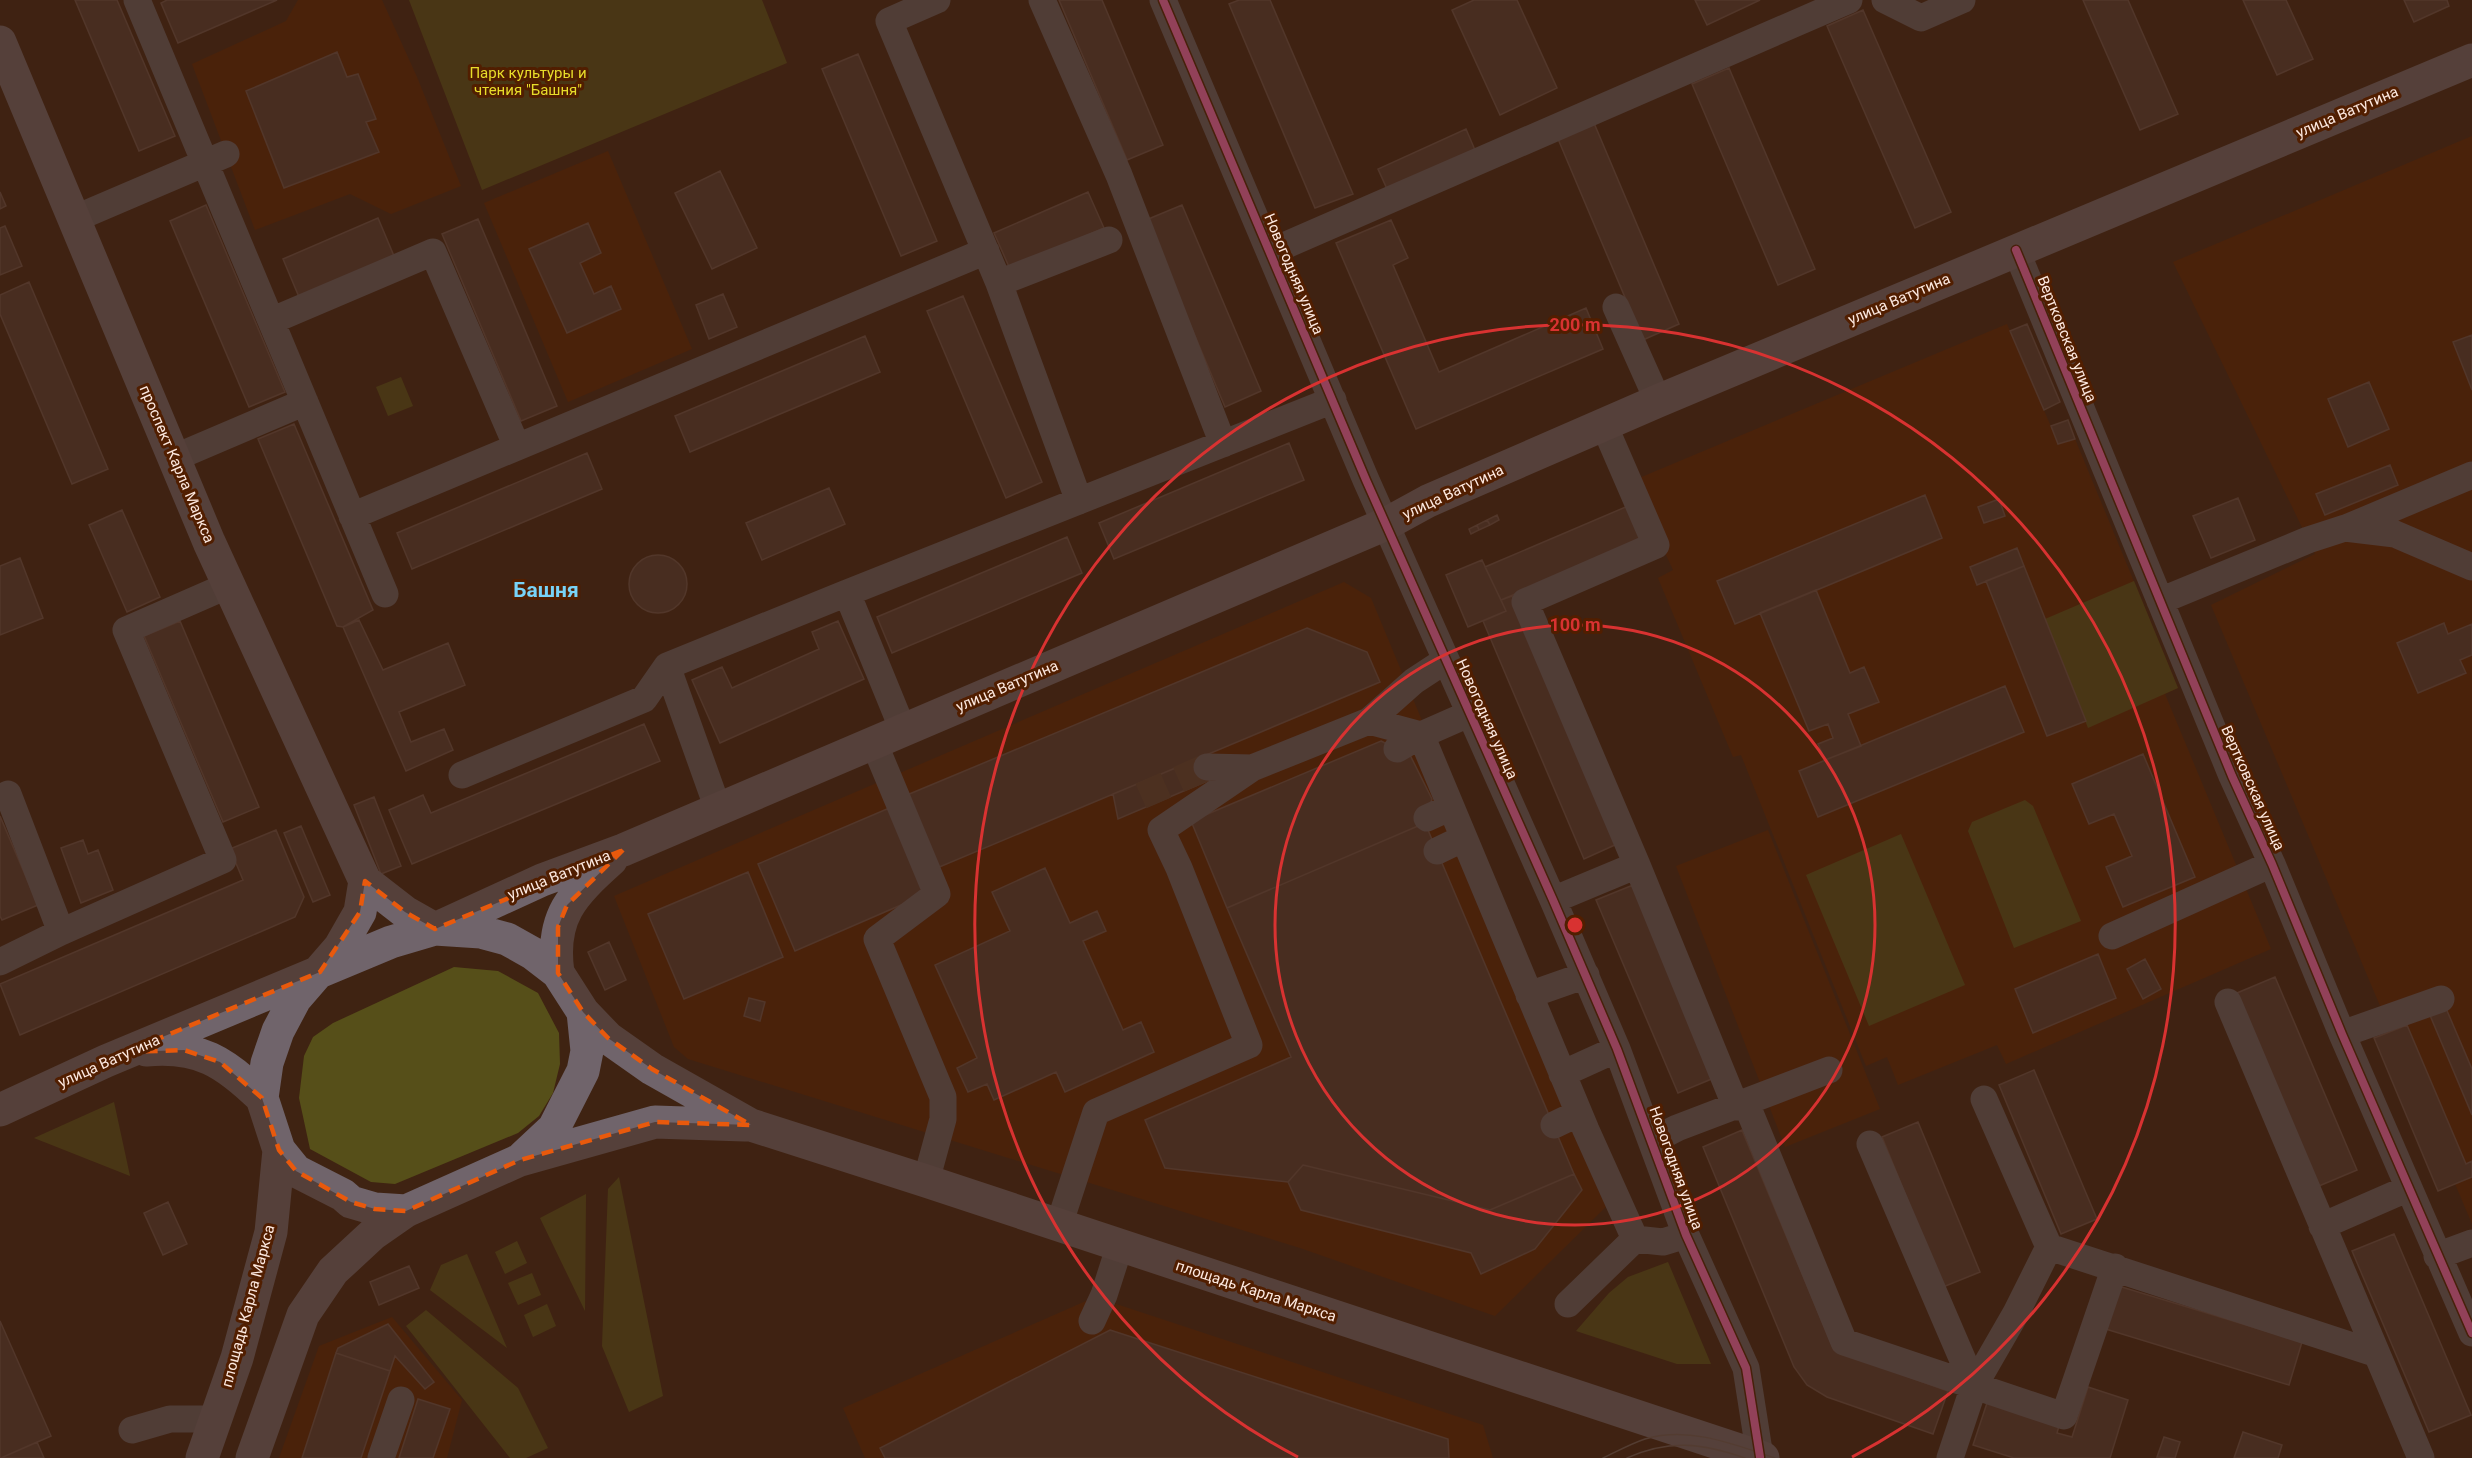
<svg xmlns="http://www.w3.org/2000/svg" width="2472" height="1458" font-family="Roboto,sans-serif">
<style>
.built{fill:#582202}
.green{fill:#564f19}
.building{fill:#533b32;stroke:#684f47;stroke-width:1.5}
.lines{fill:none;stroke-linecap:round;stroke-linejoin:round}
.minor-tunnel{stroke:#5c4131;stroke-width:27;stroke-dasharray:27 14;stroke-linecap:butt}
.minor{stroke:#655d63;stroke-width:27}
.major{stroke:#70646b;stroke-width:33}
.tram{stroke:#6c5c58;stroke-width:1.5}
.cycleway-casing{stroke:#511e00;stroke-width:11}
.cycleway{stroke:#f766af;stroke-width:8}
.marked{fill:none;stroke:#e8590c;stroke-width:4.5;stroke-dasharray:12 8;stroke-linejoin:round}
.ring{fill:none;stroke:#d83231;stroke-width:3}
.labels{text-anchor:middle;stroke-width:6;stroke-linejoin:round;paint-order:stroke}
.park-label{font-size:15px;fill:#e8dd2a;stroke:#511e00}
.street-label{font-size:15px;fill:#fde9e0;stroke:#511e00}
.district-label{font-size:21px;font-weight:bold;fill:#78d2f6;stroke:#511e00}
.centre{fill:#d83231;stroke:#511e00;stroke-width:3}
.ring-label{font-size:18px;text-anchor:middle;font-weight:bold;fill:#d83231;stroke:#511e00;stroke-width:6;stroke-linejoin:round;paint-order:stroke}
</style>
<rect width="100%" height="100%" fill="#3f2312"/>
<path class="built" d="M298 0H382L417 77 461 186 391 214 350 194 255 230 192 64 286 21Z
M2472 136V1224L2211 605 2315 554 2173 262Z
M608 151 692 349 568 402 484 203Z
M2007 324 2058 443 2075 439 2178 688 2165 694 2271 949 2006 1064 1997 1045 1898 1085 1887 1057 1866 1066 1741 755 1733 757 1658 578 1673 570 1632 481Z
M1344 582 1371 598 1619 1194 1495 1316 1300 1248 688 1059 674 1047 614 896Z
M1768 830 1880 1109 1785 1147 1676 866Z
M1095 1297 1483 1425 1493 1458H865L843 1408Z
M392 1317 462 1400 447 1458H279L319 1346Z"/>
<path class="green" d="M409 0H762L787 63 482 190Z
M401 377 413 406 388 416 376 387Z
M2134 581 2178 688 2088 728 2045 619Z
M2025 800 2033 806 2081 921 2014 948 1968 831 1972 822Z
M1901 834 1965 985 1869 1026 1806 875Z
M454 967 498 971 538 993 559 1033 560 1064 553 1093 539 1116 518 1133 395 1184 371 1182 310 1149 299 1098 304 1056 313 1037 333 1023Z
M114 1102 130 1176 34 1138Z
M619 1177 663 1396 629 1412 602 1346 608 1189Z
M586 1194 585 1311 540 1218Z
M517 1241 527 1263 505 1274 495 1252Z
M467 1254 507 1348 430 1290 441 1265Z
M1668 1262 1711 1364H1677L1576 1331 1609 1293 1628 1277Z
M532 1273 541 1295 518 1305 508 1283Z
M547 1304 556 1326 533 1337 524 1315Z
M426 1310 518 1388 548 1448 526 1458H510L406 1326Z"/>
<path class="building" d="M75 0H117L175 136 139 151Z
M167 0H277L178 43 161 3Z
M1059 0H1102L1163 145 1127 160Z
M1239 0H1270L1353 194 1315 208 1229 4Z
M1474 0H1517L1557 88 1500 115 1452 10Z
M1695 0H1760L1707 25Z
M2083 0H2128L2178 114 2140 130Z
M2243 0H2286L2313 59 2277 75Z
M2404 0H2447L2449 6 2414 22Z
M1863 10 1951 212 1915 228 1827 26Z
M337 52 347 77 358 74 376 119 366 122 379 152 284 188 246 91Z
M858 54 937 241 901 256 822 69Z
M1729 68 1815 269 1778 285 1692 84Z
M1594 123 1679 324 1643 340 1558 139Z
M1466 129 1475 150 1387 189 1378 169Z
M720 171 757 248 712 269 675 193Z
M0 192 6 206 0 209Z
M1088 192 1104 228 1010 269 994 233Z
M206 205 285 392 249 407 170 221Z
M1182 205 1261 391 1225 407 1146 220Z
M378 218 394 256 299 297 283 259Z
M478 219 557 406 521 421 442 234Z
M1391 220 1408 258 1393 265 1439 372 1586 308 1603 349 1416 429 1336 243Z
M588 223 601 253 580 263 594 294 611 286 621 309 567 333 529 249Z
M5 226 22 266 0 275V228Z
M29 282 108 469 72 484 0 314V295Z
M723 294 737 327 709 339 696 305Z
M963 296 1042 482 1006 498 927 311Z
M2027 324 2060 402 2044 410 2010 331Z
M2472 335V390L2453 342Z
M865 336 880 372 690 452 675 416Z
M2369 382 2389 429 2348 447 2328 399Z
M2068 420 2075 439 2058 444 2051 426Z
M294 424 373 610 343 627 337 626 258 439Z
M1289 443 1304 480 1114 559 1099 523Z
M587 453 602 489 412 569 397 533Z
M2390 465 2398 485 2325 515 2316 494Z
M829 488 845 524 762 560 746 523Z
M1925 495 1942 538 1735 624 1717 581Z
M2238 498 2255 540 2211 558 2193 516Z
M1999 499 2005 516 1984 523 1978 507Z
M1635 503 1650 538 1501 600 1485 567Z
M122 510 160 597 127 612 89 525Z
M1497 515 1499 520 1490 525 1487 520Z
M1487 520 1490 525 1479 530 1477 525Z
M1477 525 1479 530 1471 534 1469 529Z
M1067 537 1082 573 892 653 877 617Z
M2017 548 2024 566 1977 585 1970 567Z
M629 584a29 29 0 1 1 58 0a29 29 0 1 1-58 0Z
M20 558 43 618 0 635V566Z
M1482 560 1506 611 1468 627 1446 575Z
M2024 566 2086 721 2047 736 1986 581Z
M1816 590 1850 673 1864 667 1879 702 1848 714 1861 746 1825 760 1818 744 1833 738 1828 724 1809 731 1760 613Z
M1512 596 1617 844 1584 859 1483 621 1506 611 1501 600Z
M359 620 383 670 448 643 465 685 399 712 411 742 444 729 453 750 406 771 343 627Z
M180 621 259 807 223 822 144 636Z
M838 621 864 679 720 743 692 680 722 667 732 688 819 649 812 632Z
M2444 623 2448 634 2472 624V655L2460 660 2466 673 2418 693 2397 643Z
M1307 628 1367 652 1380 682 937 868 907 795Z
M2005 686 2024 732 1818 817 1799 771Z
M644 724 660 761 412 864 389 810 423 795 431 813Z
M1381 741 1397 749 1408 751 1432 799 1425 823 1227 908 1191 821Z
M2143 754 2195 877 2123 907 2106 867 2132 856 2114 814 2089 824 2072 784Z
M1207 755 1212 779 1118 819 1113 794Z
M374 797 401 866 381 874 354 805Z
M894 806 931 892 795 951 758 864Z
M0 816 38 905 2 920 0 916Z
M1425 823 1574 1174 1490 1210 1303 1165 1288 1182 1165 1168 1145 1120 1291 1057 1227 908Z
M301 826 330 895 313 902 284 833Z
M276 830 304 897 295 917 20 1035 0 984 243 880 230 849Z
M83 840 88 854 98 850 113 890 81 903 61 848Z
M1045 868 1070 923 1097 911 1106 931 1083 941 1123 1030 1141 1022 1154 1052 1065 1092 1056 1072 994 1100 987 1084 968 1092 957 1068 977 1058 935 965 1010 931 992 892Z
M748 872 783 957 684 999 648 914Z
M1633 885 1714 1078 1678 1093 1596 900Z
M609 942 626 980 605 990 588 952Z
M2098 954 2116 998 2033 1033 2015 989Z
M2145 959 2161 989 2143 999 2127 969Z
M2275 977 2357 1170 2319 1186 2237 993Z
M749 998 765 1002 760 1021 744 1016Z
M2445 1006 2472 1069V1115L2429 1013Z
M2407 1025 2466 1164 2472 1161V1177L2438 1191 2374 1038Z
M2034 1070 2097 1219 2061 1234 1999 1085Z
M1918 1122 1980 1272 1943 1287 1882 1137Z
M1742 1130 1834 1350 1948 1391 1933 1434 1827 1397 1807 1385 1794 1367 1703 1147Z
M1303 1165 1490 1210 1574 1174 1582 1190 1535 1249 1481 1274 1471 1253 1301 1210 1288 1182Z
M168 1202 187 1244 163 1255 144 1213Z
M2394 1234 2471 1415 2429 1432 2352 1251Z
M409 1266 419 1288 379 1305 370 1282Z
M2112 1284 2302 1342 2289 1385 2099 1327Z
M0 1321 51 1436 1 1458H0Z
M388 1324 434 1382 425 1389 395 1356 390 1371 336 1353 338 1348Z
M1110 1330 1448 1439 1449 1458H885L880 1448Z
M336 1353 390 1371 361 1458H302Z
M2088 1387 2128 1400 2110 1458H2014L1973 1445 1987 1403 2059 1426 2057 1433 2072 1437Z
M418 1399 450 1409 433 1458H399Z
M2243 1432 2282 1445 2278 1458H2234Z
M2164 1437 2180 1442 2175 1458 2157 1457Z
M37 1442 44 1458H1Z"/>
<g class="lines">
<path class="minor-tunnel" d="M1141 796 1207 767"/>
<path class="minor" d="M137 0 385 594
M937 0 889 21 999 283 1079 501
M1042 0 1119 175 1223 444
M1163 0 1366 480 1553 900 1617 1049 1686 1235 1746 1368 1760 1457
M1885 0 1921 18 1962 0
M74 219 226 154
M2016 250 2232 776 2272 864 2342 1034 2472 1333
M1270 252 1849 0
M999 283 1109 240
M1616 307 1658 401
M271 321 433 252 517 447
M1604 425 1656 545 1525 602 1637 865 1736 1107
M174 458 305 402
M352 516 986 251
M2346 528 2472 475
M2160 601 2308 540 2345 528 2395 534 2472 567
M1369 721 1421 735 1586 1130 1635 1239 1663 1242 1686 1235
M903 730 847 593 1333 400
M874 743 937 894 877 939 943 1097V1119L926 1181
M1397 749 1421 735 1471 713
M1207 767 1252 768
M462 775 644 699 667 666
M718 809 667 666 847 593
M1427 818 1451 807
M1437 851 1464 838
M1553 900 1637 865
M61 932 223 860 126 630 229 585
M2112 936 2272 864
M0 962 61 932 8 794
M1529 995 1586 975
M2228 1002 2421 1458
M2342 1034 2441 999
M1562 1074 1617 1049
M1984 1099 2049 1247 2377 1354
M1746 1103 1844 1342 2064 1416 2115 1267
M1554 1125 1579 1113
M1652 1141 1677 1128 1829 1070
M1870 1144 1974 1386
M1059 1225 1096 1112 1249 1045 1179 868 1161 830 1252 768 1369 721 1414 681 1446 660
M2322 1226 2409 1188
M2437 1256 2472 1243
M1568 1304 1635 1239
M1092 1321 1104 1295 1120 1245
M132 1430 170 1419H215
M381 1458 401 1400
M1950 1458 1974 1386 2016 1313 2049 1247"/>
<path class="major" d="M0 42 209 542 365 881 405 912 435 929
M365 881 360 912 340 947 295 999 278 1031 267 1063 262 1098 279 1150 296 1171 343 1195 351 1202 375 1209 406 1211
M435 929 542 880 623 850 1386 524 1428 501 1658 401 2472 60
M558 973C550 917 572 895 611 860
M146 1050C199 1045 225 1062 262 1098
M0 1110 106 1061 391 942 435 929 481 932 507 939 532 953 558 973 583 1012 608 1038 652 1069 751 1125 926 1181 1763 1458
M523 1157 554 1128 583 1071 587 1051 583 1012
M202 1458 237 1358 271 1232 279 1150
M252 1458 303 1315 333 1271 373 1234 406 1211 520 1160 655 1122 745 1125"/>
<path class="tram" d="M1603 1458C1616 1452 1630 1444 1645 1439 1689 1426 1733 1444 1775 1458
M1627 1458C1669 1439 1702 1443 1745 1458"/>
<g class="cycleway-casing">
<path id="cycleway" d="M1163 0 1366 480 1553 900 1617 1049 1686 1235 1746 1368 1760 1457
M2016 250 2232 776 2272 864 2342 1034 2472 1333"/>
</g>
<use href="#cycleway" class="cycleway"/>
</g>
<path d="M0 0H2472V1458H0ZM623 850 567 905 558 927V973L583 1012 608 1038 652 1069 751 1125 655 1122 520 1160 406 1211 375 1209 351 1202 296 1171 279 1150 262 1098 220 1062 184 1050 126 1052 320 972 360 912 365 881 405 912 435 929Z" fill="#3f2312" fill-opacity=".55" fill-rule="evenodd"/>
<path class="marked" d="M623 850 567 905 558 927V973L583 1012 608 1038 652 1069 751 1125 655 1122 520 1160 406 1211 375 1209 351 1202 296 1171 279 1150 262 1098 220 1062 184 1050 126 1052 320 972 360 912 365 881 405 912 435 929Z"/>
<g class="ring">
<circle cx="1575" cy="925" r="300"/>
<path d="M1298 1457A600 600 0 1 1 1852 1457"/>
</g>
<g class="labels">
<g class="park-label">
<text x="528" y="78">Парк культуры и<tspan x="528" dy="17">чтения "Башня"</tspan></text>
</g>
<g class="street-label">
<text transform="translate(2347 112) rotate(-23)" y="5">улица Ватутина</text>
<text transform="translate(1294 274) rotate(67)" y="5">Новогодняя улица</text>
<text transform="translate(1899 299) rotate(-23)" y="5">улица Ватутина</text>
<text transform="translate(2067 339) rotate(68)" y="5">Вертковская улица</text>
<text transform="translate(177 464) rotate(67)" y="5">проспект Карла Маркса</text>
<text transform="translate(1453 492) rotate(-25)" y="5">улица Ватутина</text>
<text transform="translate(1007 686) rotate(-23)" y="5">улица Ватутина</text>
<text transform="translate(1487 719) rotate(66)" y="5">Новогодняя улица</text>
<text transform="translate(2253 788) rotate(66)" y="5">Вертковская улица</text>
<text transform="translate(559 875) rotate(-22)" y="5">улица Ватутина</text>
<text transform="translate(109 1061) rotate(-24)" y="5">улица Ватутина</text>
<text transform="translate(1676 1168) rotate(70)" y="5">Новогодняя улица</text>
<text transform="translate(1256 1291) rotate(18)" y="5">площадь Карла Маркса</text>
<text transform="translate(248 1306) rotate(-75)" y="5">площадь Карла Маркса</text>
</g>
<g class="district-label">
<text x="546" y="597">Башня</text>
</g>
</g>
<circle cx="1575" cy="925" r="9" class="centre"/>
<g class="ring-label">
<text x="1575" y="331">200 m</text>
<text x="1575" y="631">100 m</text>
</g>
</svg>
